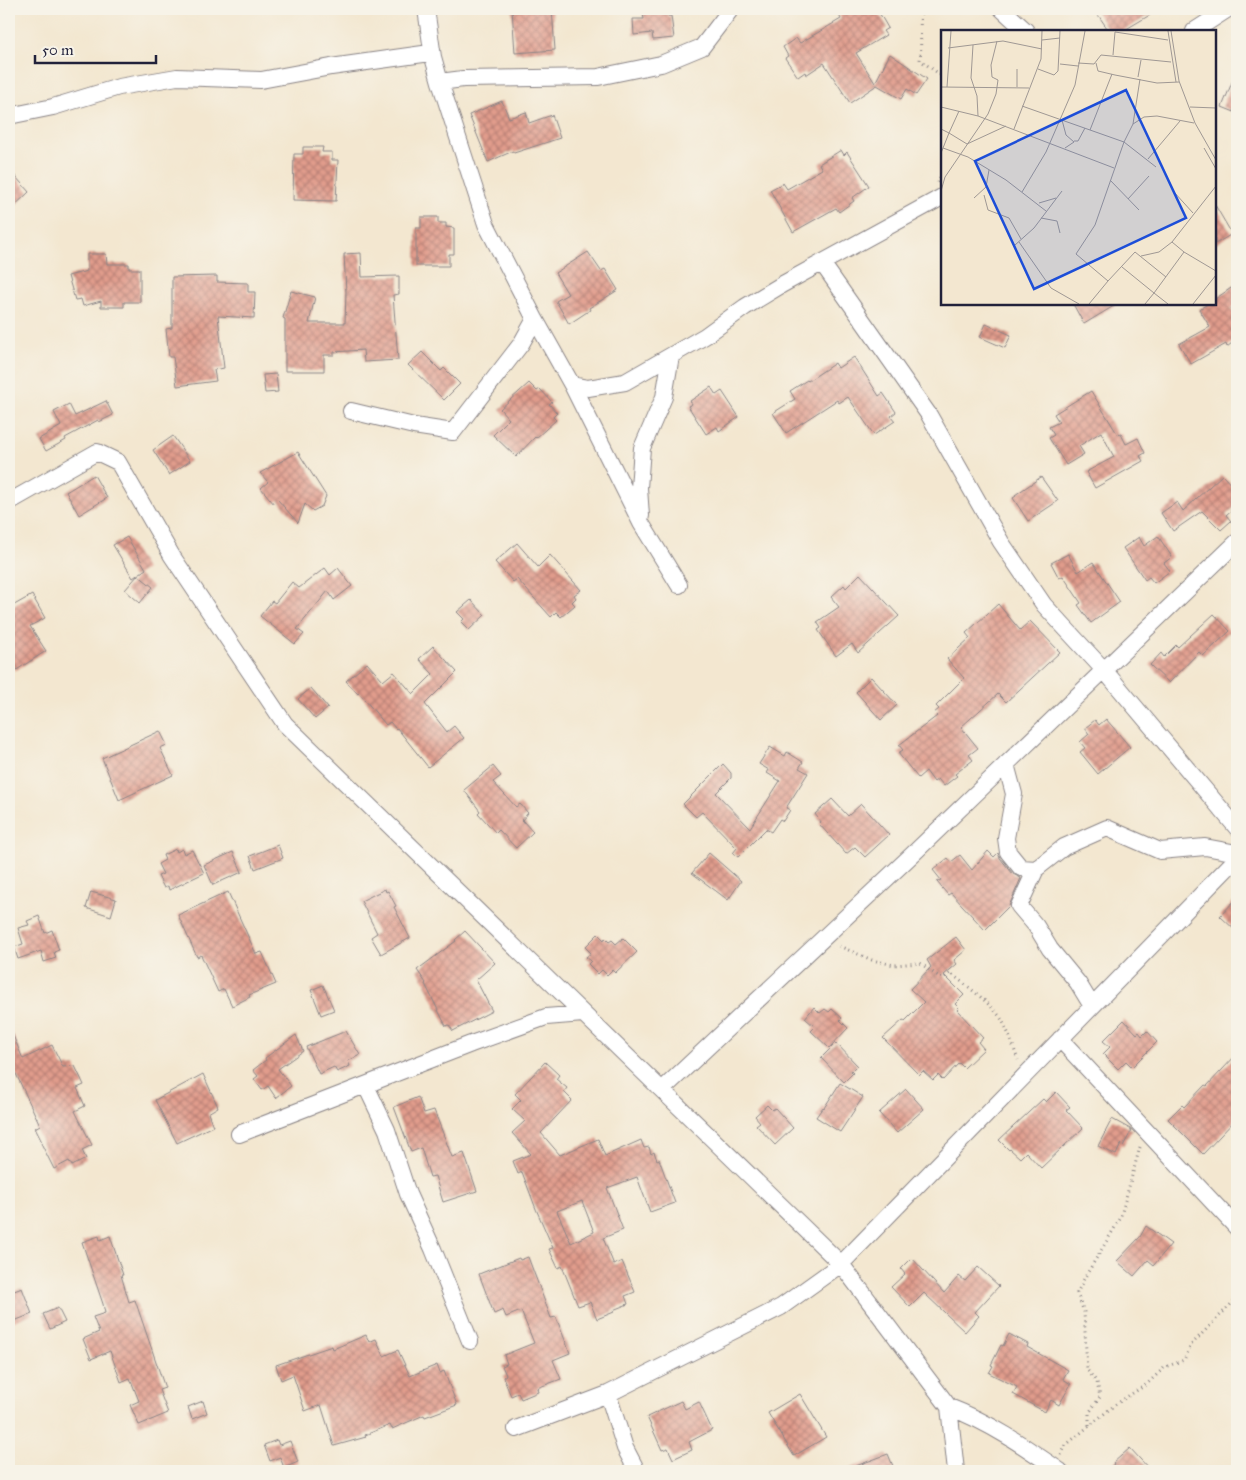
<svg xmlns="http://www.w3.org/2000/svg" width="1246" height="1480" font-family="'IM FELL Great Primer',serif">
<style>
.building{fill:url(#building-cross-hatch);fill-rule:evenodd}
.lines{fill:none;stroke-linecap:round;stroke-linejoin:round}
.minor-casing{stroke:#8a8486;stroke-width:18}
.path{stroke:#8a8486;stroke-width:3;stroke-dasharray:1 4;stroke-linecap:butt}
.minor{stroke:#fff;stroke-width:16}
.inset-road{fill:none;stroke:#9f9894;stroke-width:1}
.view{fill:#1d4ed8;fill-opacity:0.15;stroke:#1d4ed8;stroke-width:2.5}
.inset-edge{fill:none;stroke:#22223b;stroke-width:2.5}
</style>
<defs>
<pattern id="building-cross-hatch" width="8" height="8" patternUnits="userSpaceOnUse" patternTransform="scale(1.25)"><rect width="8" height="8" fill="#e19c8c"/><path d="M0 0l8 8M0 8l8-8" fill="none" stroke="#b67f74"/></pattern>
</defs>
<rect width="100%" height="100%" fill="#f7f3e8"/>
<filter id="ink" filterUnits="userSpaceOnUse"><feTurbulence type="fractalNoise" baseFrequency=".02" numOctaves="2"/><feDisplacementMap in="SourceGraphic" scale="10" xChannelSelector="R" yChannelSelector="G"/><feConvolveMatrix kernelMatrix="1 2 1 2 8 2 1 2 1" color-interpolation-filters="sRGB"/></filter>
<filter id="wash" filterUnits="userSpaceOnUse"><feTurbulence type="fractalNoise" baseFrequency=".0096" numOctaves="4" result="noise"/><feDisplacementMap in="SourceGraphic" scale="20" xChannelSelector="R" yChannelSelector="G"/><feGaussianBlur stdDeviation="1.12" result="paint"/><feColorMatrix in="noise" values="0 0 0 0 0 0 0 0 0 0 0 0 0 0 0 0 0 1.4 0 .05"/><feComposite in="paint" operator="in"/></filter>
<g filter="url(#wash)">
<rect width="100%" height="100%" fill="#f3e7d0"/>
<g id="blocks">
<path class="building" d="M512 9H552L555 50 515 53Z
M642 9H668V16H671L674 38 653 40 652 33 634 35 633 19H644Z
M836 9H877L888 28 883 31 886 35 856 53 875 83 890 54 927 79 916 95 907 89 901 99 877 85 850 103 824 63 806 75 805 72 798 77 785 58 788 56 783 47 796 38 800 43 841 19Z
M1094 9H1160L1123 31H1109Z
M1237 70V113L1222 107Z
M502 101 509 118 526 112 529 123 552 115 560 138 514 153 513 151 488 162 469 115Z
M303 147H323L322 152H332V160H338L336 201 293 200 294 154H303Z
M841 150 844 155 847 152 869 186 852 198 854 201 839 212 836 208 793 232 770 190 783 183 787 189 822 169 819 164Z
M9 169 29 192 9 211Z
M1215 205 1232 234 1215 244Z
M421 217H438V223H446V227L454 228V254H449V266H416V228H421Z
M588 252 601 271 605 269 618 290 589 308 590 310 569 324 556 301 568 294 555 273Z
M361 253 362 277 399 276V294L393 295 398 360 364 362 363 350 334 352V355H324V371H285V319L283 318 291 291 315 297 309 323H345L346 292 344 254Z
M87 254H106L107 264H129V269H140V302H124V307H101V301L83 306 81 299 75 300 68 276 87 271Z
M217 276V282L248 283V292H255L254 318 218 316 224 368 214 370 216 381 177 386 173 357H169L166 329 172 328V277Z
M1237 284V304L1231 309 1237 317V339L1227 347 1226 344 1191 364 1179 344 1210 327 1199 309 1208 304H1215V299Z
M1073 304H1117L1084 324Z
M986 324 1011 335 1005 348 980 337Z
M422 352 441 371 444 368 460 384 444 400 408 365Z
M854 357 879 396 883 393 896 412 891 416 895 421 874 435 848 397 839 403 837 400 786 433 773 413 795 399 790 391 807 380 808 381 835 363 838 368Z
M276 374 278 392 265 393 263 375Z
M529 383 537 391 540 389 552 402 549 404 557 413 553 417 556 420 536 438 535 437 516 457 493 435 509 419 500 409Z
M711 387 716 395 722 391 739 417 719 431 717 427 706 434 688 406 692 404 690 401Z
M1091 391 1118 435 1121 434 1126 444 1138 438 1145 453 1140 456 1143 461 1095 488 1086 472 1114 457 1101 432 1079 446 1084 454 1066 465 1049 438 1054 435 1049 427 1059 422 1054 414Z
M106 401 113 415 99 422 98 420 65 438 66 440 46 451 39 439 61 426 54 412 69 404 75 416Z
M173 436 190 461 169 475 153 450Z
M298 452 326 496 322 506 313 511 305 504 298 523 278 500 274 504 261 488 268 482 260 473Z
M94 475 107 498 79 515 66 492Z
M1222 475 1237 491V505L1226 515 1231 521 1221 530 1202 511 1173 531 1161 513 1177 502 1183 511Z
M1041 477 1058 501 1028 521 1013 498 1016 496 1015 495Z
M1158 536 1172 557 1164 563 1170 571 1154 583 1149 577 1145 580 1123 548 1139 537 1144 546Z
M127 537 146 569 133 578 113 545Z
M517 543 538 567 550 555 581 590 574 595 576 598 572 602 575 605 561 617 556 612 551 617 517 579 513 582 495 562Z
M1068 554 1078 572 1093 562 1120 602 1091 623 1078 605 1081 603 1063 576 1059 578 1051 563Z
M325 568 330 575 338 568 352 586 334 600 328 591 297 629 304 634 295 644 260 616 272 601 275 603 292 582 299 588Z
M860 574 899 616 858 653 852 644 836 656 818 630 821 628 817 622 839 607 831 597 844 585 846 588Z
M138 575 153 587 140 603 125 590Z
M32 595 45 618 30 626 46 651 15 671 9 660V608Z
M471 600 485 615 469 630 461 622 464 619 457 612Z
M998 604 1020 630 1030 621 1060 652 1006 702 998 694 961 727 978 748 969 755 973 760 955 774 957 776 944 786 938 779 934 782 926 771 918 778 898 753 903 750 899 745 937 716 934 713 939 709 936 706 964 678 947 659 970 638 966 633Z
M1214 614 1230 631 1203 656 1199 652 1169 683 1150 665 1161 653 1164 657 1176 645 1178 647Z
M433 646 457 672 425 704 447 732 454 726 464 738 428 767 397 728 396 729 390 722 386 725 359 693 358 694 346 681 367 663 383 681 394 672 413 694 433 674 419 659Z
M871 677 897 705 881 720 856 692Z
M311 688 328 708 315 719 298 699Z
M1106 719 1130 747 1098 774 1080 752 1085 748 1080 742 1089 734 1085 728 1095 720 1099 725Z
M160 731 167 745 160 748 173 775 119 800 102 758Z
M770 747 785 756 787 752 803 762 799 768 808 773 786 808 790 810 783 821 780 819 771 832 766 829 738 857 733 853 737 848 702 812 696 817 683 804 723 764 731 773V778L716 793 750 828 780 781 767 773 769 770 759 764Z
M493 766 501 776 493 782 516 807 520 804 528 813 522 820 533 832 516 848 499 830 496 833 478 813 480 811 464 790Z
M832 799 848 816 861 804 889 835 865 857 855 847 846 854 819 824 821 822 815 814Z
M278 845 283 858 255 869 250 856Z
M176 849 177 852 182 849 184 854 192 850 204 873 169 890 168 886 164 888 158 876 163 874 158 864 165 860 163 855Z
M988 851 994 857 998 853 1000 858 1013 874 1021 878 1009 906 985 930 951 893 948 895 937 882 941 880 933 870 948 858 951 862 960 855 972 870Z
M233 852 242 872 213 885 204 865Z
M709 853 741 881 728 900 692 873Z
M385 889 386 892 388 891 396 906 394 907 410 938 381 954 371 937 377 933 361 901Z
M91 892 116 899 111 916 86 908Z
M228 892 256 954 262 952 276 984 249 995 250 997 232 1006 224 989 218 992 201 955 197 957 178 915Z
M1237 898V932L1220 916Z
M39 916 45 933 52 930 59 950 54 952 56 958 44 962 41 951 18 959 14 947 23 944 18 928 29 925 27 921Z
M465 931 495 963 476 980 492 1011 453 1031 449 1025 446 1026 425 984 426 983 417 970 456 941 455 940Z
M598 934 604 940 605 938 609 942 612 940 616 944 623 938 637 952 615 973 612 970 607 975 602 970 598 974 588 964 591 961 586 957 591 953 585 947Z
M956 937 966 950 954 960 957 964 944 975 964 995 955 1004 959 1008 957 1010 983 1038 978 1042 984 1049 964 1068 959 1063 943 1080 938 1075 933 1080 923 1071 919 1075 883 1038 903 1020 905 1021 924 1002 910 989 931 967 927 960Z
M323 985 334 1010 321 1015 311 990Z
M814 1007 820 1013 825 1009 829 1012 832 1009 842 1018 840 1020 848 1028 829 1048 811 1031 815 1027 805 1018Z
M1124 1020 1137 1034 1139 1032 1142 1036 1147 1031 1157 1042 1132 1067 1126 1061 1118 1069 1103 1054 1110 1047 1103 1041Z
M9 1026 23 1059 52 1045 63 1067 75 1066 84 1085 77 1088 85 1106 75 1111 92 1145 82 1150 86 1159 72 1166 69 1161 54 1169 41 1143 42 1142 35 1128 40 1125 9 1059Z
M346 1031 360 1055 348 1061 350 1066 337 1072 334 1067 319 1074 306 1047Z
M296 1035 303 1051 278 1069 291 1086 276 1098 268 1086 262 1090 254 1079 258 1076 253 1070 266 1060 265 1058Z
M836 1043 857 1065 851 1071 853 1073 844 1082 821 1058Z
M1237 1054V1118L1203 1154 1168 1119 1182 1105 1184 1107 1205 1085 1207 1086Z
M545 1062 559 1075 556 1079 567 1088 564 1092 572 1100 541 1133 560 1155 598 1139 605 1156 641 1140 644 1148 649 1147 651 1154 654 1152 657 1160 659 1159 675 1203 650 1212 637 1177 607 1188 623 1230 603 1238 614 1265 622 1261 635 1292 625 1296 628 1304 613 1310 614 1312 597 1319 590 1302 578 1306 562 1266 558 1268 549 1249 553 1248 536 1209 522 1172 518 1174 513 1161 531 1154 512 1133 525 1121 512 1109 521 1100 515 1094ZM582 1201 594 1232 571 1243 557 1211Z
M203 1074 218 1107 208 1113 213 1126 177 1143 155 1100Z
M840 1083 863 1097 840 1132 816 1117 823 1107 824 1108Z
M906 1089 924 1109 897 1133 879 1113Z
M1056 1092 1070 1107 1066 1110 1083 1128 1041 1168 1026 1152 1020 1158 1010 1149 1009 1150 999 1140 1043 1099 1046 1102Z
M418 1097 424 1113 434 1110 452 1157 464 1153 477 1191 443 1202 435 1176 430 1177 421 1148 411 1152 394 1107Z
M767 1105 772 1110 775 1108 793 1128 775 1145 756 1125 760 1122 755 1116Z
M1112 1119 1132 1130 1123 1146 1121 1144 1116 1155 1098 1146Z
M1146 1226 1171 1244 1154 1265 1148 1260 1134 1276 1117 1261 1140 1237Z
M99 1236 100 1240 110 1236 123 1275H121L129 1302 135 1300 165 1388 159 1390 168 1413 139 1425 130 1405 139 1401 130 1378 121 1382 110 1351 91 1359 83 1339 99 1332 93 1317 105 1313 103 1304 82 1242Z
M528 1257 551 1318 556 1317 570 1353 553 1360 561 1379 537 1388 538 1392 521 1399 518 1393 511 1396 503 1377 506 1375 502 1366 507 1364 504 1355 534 1343 521 1311 506 1317 503 1310 494 1314 479 1274 519 1258 520 1260Z
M912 1258 944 1293 959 1276 965 1281 978 1267 999 1286 975 1312 979 1316 965 1332 924 1293 910 1307 891 1287 905 1274 901 1269Z
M22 1288 32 1314 9 1323V1293Z
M58 1308 65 1322 50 1329 43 1314Z
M1009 1334 1028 1344 1027 1347 1068 1370 1063 1379 1071 1384 1059 1405 1051 1400 1045 1412 1013 1394 1017 1387 989 1373 993 1366 991 1365 1001 1345 1003 1346Z
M366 1335 369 1342 376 1339 384 1356 398 1350 410 1376 437 1365 440 1373 444 1371 457 1405 425 1417 424 1415 392 1429 390 1425 365 1435 366 1437 334 1446 321 1405 305 1411 293 1375 281 1380 276 1365 332 1346 333 1349Z
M800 1394 826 1437 794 1456 768 1413Z
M203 1401 207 1413 192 1419 188 1407Z
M681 1401 685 1409 699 1402 712 1430 689 1442 692 1450 673 1459 668 1448 662 1450 647 1417Z
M277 1440 279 1445 290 1441 298 1462 284 1468 280 1457 270 1461 264 1445Z
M1130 1448 1151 1471H1106L1114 1464 1113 1463Z
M888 1454 895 1471H845V1470Z"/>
</g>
</g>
<g filter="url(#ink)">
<use href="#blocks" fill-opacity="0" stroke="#8a8486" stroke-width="1"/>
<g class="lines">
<g class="minor-casing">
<path id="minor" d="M426 9 433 57 440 82 486 224 535 319 572 385 641 523 679 585
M1002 9 1026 31
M1194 31 1228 9
M440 82 463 79 598 77 661 64 702 47 731 9
M9 116 53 107 119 87 177 77 261 80 331 67 423 54
M822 263 929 415 1001 542 1044 605 1104 670 1237 828
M572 385 588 388 625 382 705 336 745 307 783 284 942 197
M351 411 414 426 453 432 521 344 535 319
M9 502 97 452 118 462 172 556 285 724 841 1264 949 1407 956 1471
M641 516 639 488 642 448 664 397 671 356
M1006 764 1014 794 1006 838 1008 852 1021 868 1036 869 1064 847 1107 828 1160 851 1205 847 1237 853
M1036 869 1019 906 1036 926 1050 949 1078 983 1092 1006
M1060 1039 1237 1228
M366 1086 387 1130 408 1194 433 1249 470 1341
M662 1090 915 852 1237 542
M239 1134 471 1044 546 1017 583 1014
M608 1394 625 1448 637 1471
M949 1407C991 1423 1024 1446 1060 1471
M516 1429 608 1394 781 1307 841 1264 1237 858"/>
</g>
<path class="path" d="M921 9C919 26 922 43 920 60L942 76
M938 183 942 172
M839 946 872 960 894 965 920 963 942 979 950 973C964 983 994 1006 1002 1020 1009 1033 1013 1046 1018 1060
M1089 1425V1413L1100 1397 1097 1382 1087 1370 1084 1312 1077 1293 1085 1277 1120 1219 1140 1147
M1061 1455 1066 1445 1116 1404 1147 1384 1165 1367 1184 1360 1191 1345 1237 1298"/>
<use href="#minor" class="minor"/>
</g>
</g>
<g transform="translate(941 30)">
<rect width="275" height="275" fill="#f3e7d0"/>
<path class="inset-road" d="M227 1 235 52M230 1 238 51 254 93 275 130M174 2 227 10M101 10 119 8M32 15 30 48 36 66 37 86M7 18 62 11 101 19M172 25 174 2M137 33 153 34 160 25 230 32M155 33 157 41 174 45 216 53 238 52M119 34 137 36M76 39V57M97 39 113 45 117 41 119 1M197 47 200 30M0 57 88 58M6 57 10 1M81 76 183 112 215 137M0 77 37 86 173 138M249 77 275 78M18 81 8 103 26 114 65 96M121 90 125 105 133 112 124 118M192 94 199 49M0 99 8 103 0 123M73 99 100 29 101 1M149 100 171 44M133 111H137L144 98M2 118 27 127 65 150 105 181M263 118 275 139M207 129 239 91M169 150 198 180M0 161 4 147 47 84 55 64 57 50 51 47 50 35 56 11M81 162 105 122 134 55 144 1M233 162 252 183M43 165 47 180 68 188 80 209M33 168 45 157 48 140M187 169 208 146M98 173 115 168M100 188 116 191 119 203M78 212 110 258 138 274M231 212 275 156M74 215 93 198 121 161M243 222 275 241M181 237 213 263 243 222 231 212 218 222 200 226M167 251 194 222 225 247M148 274 167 251 135 224 154 195 183 112 192 94 203 87 216 86 253 93M204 274 213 263 227 274M252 274 275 245"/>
<path class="view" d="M185 60 245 188 93 259 34 131Z"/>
<rect width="275" height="275" class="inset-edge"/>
</g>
<rect width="1246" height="1480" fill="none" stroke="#f7f3e8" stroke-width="30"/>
<path d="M35 55v8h121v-8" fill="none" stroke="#22223b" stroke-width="2.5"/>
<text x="42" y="55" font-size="15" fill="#22223b" stroke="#f7f3e8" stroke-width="4" paint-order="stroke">50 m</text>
</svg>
